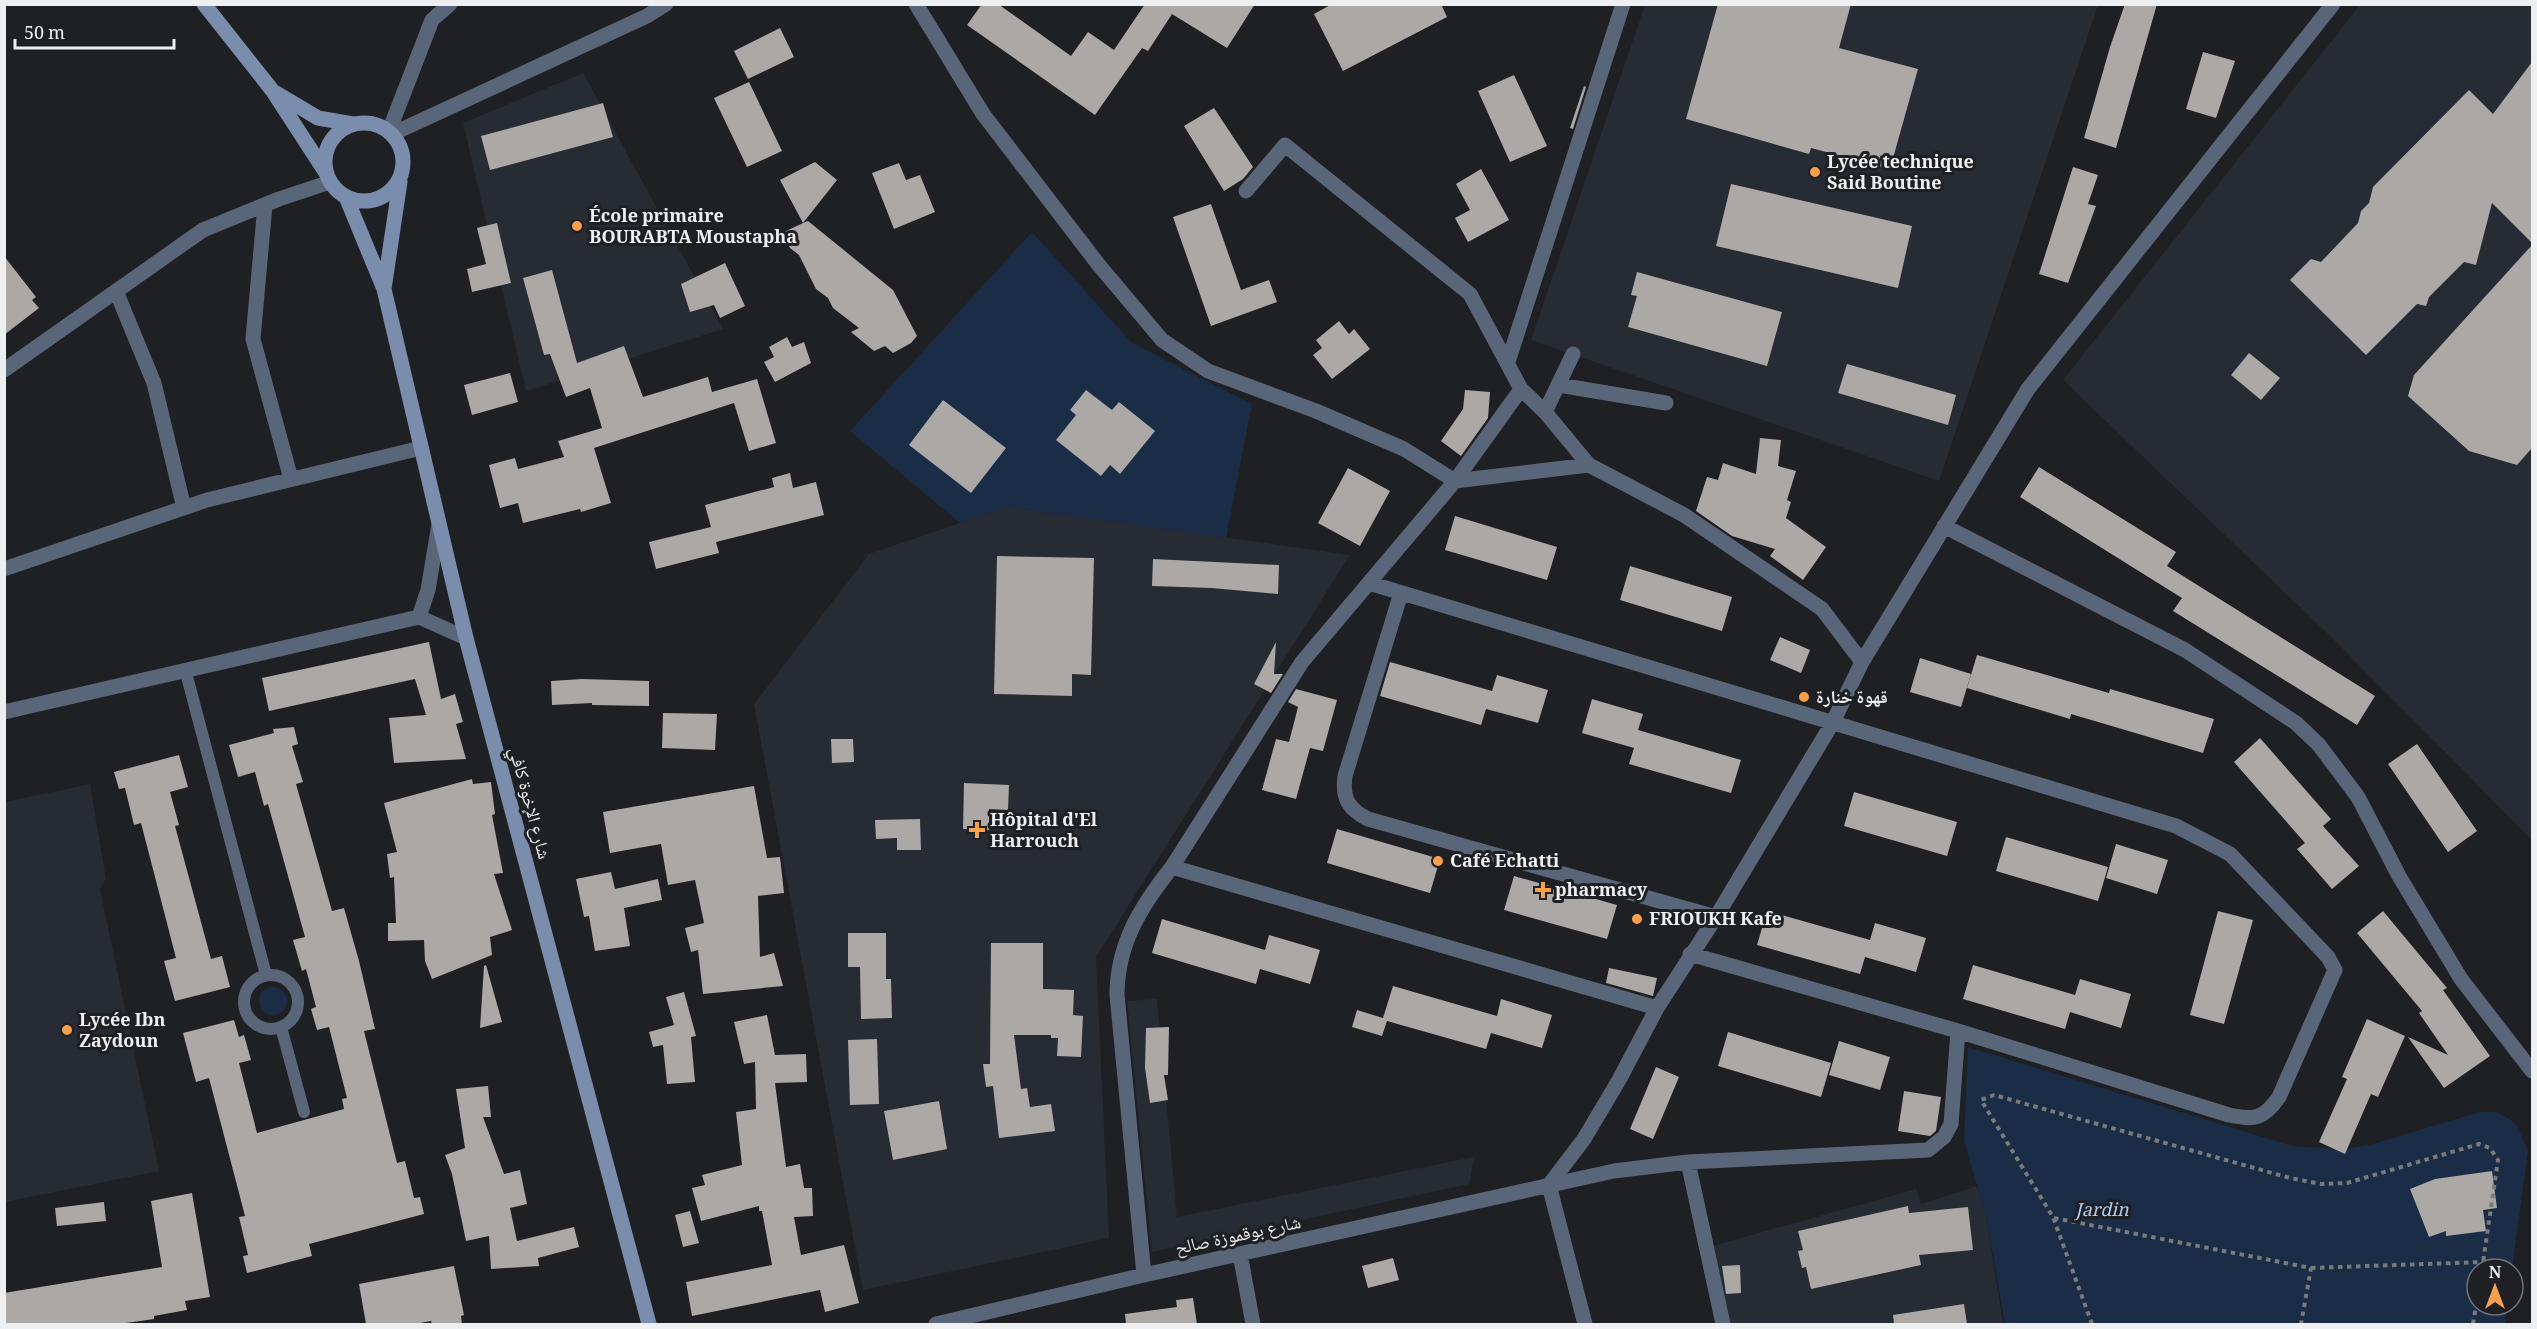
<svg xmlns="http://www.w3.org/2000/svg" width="2537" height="1329" font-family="Georgia,'Noto Naskh Arabic',serif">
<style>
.built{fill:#272b33}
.green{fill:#1b2c47}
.building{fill:#aba8a6}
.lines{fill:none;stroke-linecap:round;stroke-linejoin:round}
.path{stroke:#797a7c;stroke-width:4;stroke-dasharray:4.5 4.5;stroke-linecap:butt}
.service{stroke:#596679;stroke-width:12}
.minor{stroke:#596679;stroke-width:15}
.secondary{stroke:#7a8dac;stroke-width:15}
.poi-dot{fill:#f8a04b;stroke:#1f2023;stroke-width:2}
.labels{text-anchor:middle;stroke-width:6;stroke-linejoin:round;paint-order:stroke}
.poi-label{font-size:18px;font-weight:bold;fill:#eeeff1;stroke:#1f2023;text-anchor:start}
.street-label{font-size:18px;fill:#eeeff1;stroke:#1f2023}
.park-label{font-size:18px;font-style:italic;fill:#b0caf2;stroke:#1f2023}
</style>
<rect width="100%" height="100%" fill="#1f2023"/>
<path class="built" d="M1645 5H2098L1939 481 1531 340Z
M2360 5H2532V840L2328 634 2063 380Z
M583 73 723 329 526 391 463 123Z
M1007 507 1350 555 1096 957 1109 1238 863 1290 754 704 869 554Z
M90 784 106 879 100 889 159 1171 5 1202V802Z
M1157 999 1177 1217 1474 1157 1469 1184 1152 1252 1127 1001Z
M1977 1186 1986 1215 2003 1324H1726L1709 1247 1916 1189 1921 1204Z"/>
<path class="green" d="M1032 232 1132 343 1252 404 1226 538 1007 507 960 523 850 431Z
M259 1001a14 14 0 1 1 28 0a14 14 0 1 1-28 0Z
M1968 1047 2292 1146 2346 1149 2373 1144 2480 1112H2496L2509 1119 2518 1127 2528 1151 2512 1269H2477V1305H2508L2505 1324H2005L1986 1215 1964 1141Z"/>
<path class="building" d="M982 4H998L1071 56 1088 32 1114 50 1145 4H1255L1227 48 1172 14 1148 51 1142 48 1095 115 967 25Z
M1332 4H1441L1447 17 1343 71 1314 14Z
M1718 4H1851L1839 48 1918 69 1890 169 1811 148 1809 154 1686 119Z
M2125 4H2157L2116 148 2084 138 2110 47Z
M780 28 794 57 748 79 734 51Z
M2203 52 2235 61 2216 118 2186 109Z
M2532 62V243L2492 203 2476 265 2464 262 2429 297 2426 306 2417 304 2366 355 2290 280 2311 259 2321 262 2358 223 2361 211 2369 203 2373 187 2469 90 2493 114Z
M1514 75 1547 146 1510 162 1478 91Z
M749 82 782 151 747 167 714 98Z
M1584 86 1586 87 1573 129 1570 128Z
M603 103 613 137 490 170 481 136Z
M1214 108 1253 167 1243 179 1224 191 1184 126Z
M815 162 837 180 803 223 808 221 893 290 917 336 911 343 893 353 885 346 874 351 851 332 859 328 833 308 828 298 816 289 799 255 790 248 782 233 803 223 780 180Z
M899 163 906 180 920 175 935 212 894 229 872 173Z
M2073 167 2098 175 2088 204 2096 206 2068 283 2039 274Z
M1481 169 1509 220 1468 242 1455 218 1470 210 1456 184Z
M1731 184 1912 226 1898 288 1716 246Z
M1211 204 1241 290 1269 280 1277 302 1211 326 1173 217Z
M497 223 511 283 472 292 467 269 486 264 477 228Z
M2532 245V448L2517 465 2469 451 2408 396 2414 375Z
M4 256 36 297 32 300 39 308 4 335Z
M725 263 745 306 720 318 714 305 690 312 681 284Z
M552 270 577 363 624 346 643 397 708 377 712 392 757 379 776 443 749 451 734 403 594 448 611 503 581 512 580 509 523 523 518 503 500 508 489 465 515 458 518 469 564 457 558 441 602 428 590 388 566 397 550 354 544 355 523 278Z
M1637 272 1782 312 1767 366 1628 327 1637 296 1631 295Z
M1339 321 1349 334 1354 329 1370 349 1332 379 1313 355 1322 348 1316 340Z
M787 337 792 347 804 342 811 363 775 382 764 362 774 357 769 347Z
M2249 353 2280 378 2261 400 2231 375Z
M1847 364 1956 395 1948 425 1838 393Z
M510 373 518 402 472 415 464 385Z
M1086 390 1112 410 1119 402 1155 431 1120 474 1110 465 1101 476 1056 440 1076 415 1070 410Z
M1465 390 1490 392 1488 418 1461 456 1441 441 1463 409Z
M943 400 1006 448 971 493 909 445Z
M1760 438 1781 440 1778 466 1796 471 1787 500 1791 502 1786 518 1826 547 1803 580 1770 556 1775 549 1732 536 1696 511 1707 477 1718 480 1723 463 1756 474Z
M2039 467 2176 552 2167 566 2375 696 2357 725 2173 611 2182 598 2020 497Z
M1348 468 1390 491 1360 546 1318 523Z
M790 473 793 488 816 482 824 515 716 542 719 553 656 569 649 542 711 527 705 505 774 487 772 478Z
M1455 516 1557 547 1547 580 1445 550Z
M997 556 1094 558 1091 675 1072 674V696L994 694Z
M1153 559 1279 565 1278 594 1212 588 1152 586Z
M1630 566 1732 597 1722 631 1620 600Z
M1780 637 1810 650 1801 673 1770 660Z
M429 642 441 699 455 694 463 722 456 724 466 759 394 763 389 718 426 715 415 679 269 711 262 678Z
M1276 642 1274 674H1283L1271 693 1254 684Z
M1977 655 2109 693 2110 689 2214 719 2203 753 2071 714 2070 719 1967 688Z
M1920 658 1971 674 1961 707 1910 692Z
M1390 662 1492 691 1497 675 1548 690 1538 723 1486 709 1481 725 1380 696Z
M582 679 649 681V706L592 705V703L552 705 551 681Z
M1296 689 1337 700 1323 751 1310 748 1296 799 1262 790 1276 739 1289 742 1298 707 1288 702Z
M1592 699 1643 714 1638 730 1741 760 1731 793 1629 764 1634 748 1582 733Z
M663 713 717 714 715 750 662 748Z
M294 727 298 744 292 746 303 782 296 784 332 911 344 908 359 961 375 1029 364 1031 397 1163 405 1161 414 1198 420 1197 424 1214 309 1244 312 1256 247 1273 243 1256 248 1255 239 1217 245 1216 209 1078 196 1082 183 1033 234 1020 239 1037 244 1035 251 1060 239 1063 257 1133 344 1109 342 1099 347 1098 329 1027 317 1030 311 1009 316 1007 306 969 302 971 293 940 305 937 268 804 264 806 255 772 238 777 229 745 274 733 273 729Z
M2260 738 2331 819 2323 826 2359 866 2332 889 2297 849 2305 843 2234 762Z
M831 739H853L854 762 832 763Z
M2417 744 2477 831 2448 852 2388 764Z
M179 755 188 787 170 792 179 825 175 826 211 959 222 956 230 987 175 1001 164 961 176 958 141 823 134 825 125 788 119 789 114 772Z
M472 779 473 784 491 782 495 814 492 815 503 873 494 874 512 930 490 937 492 955 432 979 425 961 424 940 388 941V923H396L394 877 390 878 387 854 397 852 384 803Z
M964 783 1009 785 1008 810 989 809V830L963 829Z
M754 786 767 858 780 857 784 893 758 896 760 957 774 953 783 986 703 994 698 950 691 952 685 928 704 923 695 880 668 885 661 844 610 853 603 812Z
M1854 792 1957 822 1947 856 1844 826Z
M920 819 921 850H897V838L876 839 875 820Z
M1337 829 1440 859 1430 893 1327 863Z
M2006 837 2108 867 2098 901 1996 871Z
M2116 844 2168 860 2157 894 2106 878Z
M611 872 615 889 658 879 662 900 624 908 630 946 595 951 589 916 584 917 576 879Z
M1514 876 1617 905 1607 939 1504 910Z
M1767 911 1870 940 1875 923 1926 938 1916 972 1865 957 1860 974 1757 945Z
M2218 911 2253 920 2224 1024 2190 1015Z
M2383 911 2447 988 2443 990 2490 1056 2444 1088 2408 1037 2448 1055 2419 1013 2422 1011 2357 933Z
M1162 919 1265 950 1269 935 1320 950 1310 984 1260 969 1256 984 1152 953Z
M848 933H886V979H891L892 1018 861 1019 860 967H848Z
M991 943H1043V989L1074 990 1073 1015 1083 1016 1081 1057 1057 1056 1058 1038H1051V1035H1014L1021 1089 1027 1088 1030 1107 1051 1104 1055 1131 999 1138 993 1086 986 1087 983 1064H990Z
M486 965 502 1022 480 1028 484 966Z
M1973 965 2075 995 2080 979 2131 994 2121 1028 2070 1012 2065 1029 1963 999Z
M1609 968 1657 978 1653 996 1606 983Z
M1393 986 1497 1016 1501 999 1552 1015 1542 1048 1491 1033 1486 1049 1387 1021 1382 1036 1352 1027 1357 1010 1383 1018Z
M684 992 696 1036 691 1037 695 1082 667 1084 663 1045 653 1047 649 1032 674 1025 666 997Z
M767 1015 775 1055 806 1054 807 1082 775 1083 786 1167 800 1164 804 1188H812L813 1216 794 1217 801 1255 844 1245 859 1303 825 1312 820 1290 692 1316 686 1282 772 1265 762 1211H759V1206L701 1221 692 1188 705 1185 702 1175 742 1165 736 1112 756 1109 755 1062 744 1064 734 1022Z
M2367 1019 2405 1036 2378 1097 2371 1094 2345 1154 2319 1142 2347 1079 2342 1077Z
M1169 1027 1168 1075H1164L1168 1100 1150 1103 1145 1068 1146 1028Z
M1728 1032 1831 1063 1821 1097 1718 1066Z
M877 1039 879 1104 850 1105 848 1040Z
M1839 1041 1890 1057 1880 1090 1829 1075Z
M1656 1067 1679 1077 1653 1139 1630 1129Z
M488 1086 491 1117H483L504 1174 520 1170 527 1204 510 1208 517 1241 574 1227 579 1247 538 1258 539 1266 491 1269 489 1236 466 1241 452 1174 445 1155 465 1148 456 1089Z
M1904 1091 1941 1097 1936 1131 1930 1136 1898 1131Z
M939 1101 947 1149 893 1160 884 1111Z
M2492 1171 2497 1208 2483 1210 2486 1231 2446 1236V1231L2429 1237 2410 1189 2435 1179Z
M192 1193 210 1297 185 1301 187 1310 154 1316V1319L119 1324H4V1293L162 1267 151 1201Z
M104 1202 106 1221 57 1226 55 1208Z
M1908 1206 1909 1213 1968 1207 1973 1250 1919 1255 1921 1265 1811 1289 1806 1267 1802 1268 1798 1251 1803 1250 1798 1231Z
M690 1211 699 1243 683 1247 675 1215Z
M1393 1258 1399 1280 1368 1288 1362 1266Z
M1740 1265 1741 1293 1726 1294 1722 1266Z
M454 1266 464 1315 461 1316 462 1324H432L431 1321 415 1324H366L359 1284Z
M1193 1298 1197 1324H1126L1125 1314 1177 1307 1176 1300Z
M1964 1304 1967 1324H1894L1893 1315Z"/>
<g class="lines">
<path class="path" d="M2054 1218 2311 1268 2301 1324
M2311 1268 2483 1262
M2092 1324 2053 1217 1981 1100 1994 1095 2290 1178 2321 1184 2347 1183 2479 1144 2490 1148 2498 1160 2482 1269
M2473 1324 2477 1299"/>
<path class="service" d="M185 669 266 975
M244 1002a27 27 0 1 1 54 0a27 27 0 1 1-54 0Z
M281 1027 304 1112"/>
<path class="minor" d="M916 4 983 114 1098 264 1162 340 1208 371 1316 411 1404 449 1455 481 1589 465
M389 131 432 20 450 4
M392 134 647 16 666 4
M1246 191 1285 145 1470 294 1521 389 1545 412 1589 465 1684 515 1822 609 1862 662
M265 205 253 339 291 479
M116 291 154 383 184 508
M1508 362 1623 4
M4 370 203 230 279 199 330 182
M1559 385 1666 403
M1545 412 1573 354
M1944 526 2185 650 2296 723 2319 745 2358 797 2399 876 2461 979 2532 1071
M4 569 207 500 421 448
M1369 583 2176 826 2230 854 2328 957 2335 970 2279 1097C2263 1120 2254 1120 2229 1115L1958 1031 1690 954
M1401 593 1345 776C1342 798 1348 809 1368 819L1716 917
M419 617 428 590 439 524
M4 712 419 617 466 638
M1172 867 1657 1008
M1688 1162 1723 1324
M1549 1185 1584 1139 1619 1080 1657 1008 1716 917 1833 722 1862 662 2028 389 2333 4
M1549 1185 1585 1324
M1240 1254 1253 1324
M1144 1275 1117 995C1117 944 1141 906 1172 867L1302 662 1455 481 1521 389
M936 1324 1144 1275 1614 1171 1688 1162 1928 1150 1944 1137 1951 1124 1958 1031"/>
<path class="secondary" d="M204 4 272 90 326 173
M276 93 318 118 353 124
M325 162a39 39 0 1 1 78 0a39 39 0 1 1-78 0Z
M346 197 384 289 466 638 649 1324
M384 289 400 182"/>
</g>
<g class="poi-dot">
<circle cx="1815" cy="172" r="6"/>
<circle cx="577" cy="226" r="6"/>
<circle cx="1804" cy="697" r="6"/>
<path d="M974 821h6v6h6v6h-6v6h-6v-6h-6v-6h6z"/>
<circle cx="1438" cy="861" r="6"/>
<path d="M1540 881h6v6h6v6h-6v6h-6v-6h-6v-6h6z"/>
<circle cx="1637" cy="919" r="6"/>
<circle cx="67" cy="1030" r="6"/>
</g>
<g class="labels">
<g class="poi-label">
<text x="1827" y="168">Lycée technique<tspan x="1827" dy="21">Said Boutine</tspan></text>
<text x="589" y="222">École primaire<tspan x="589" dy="21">BOURABTA Moustapha</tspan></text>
<text x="1816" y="703">قهوة خنارة</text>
<text x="990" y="826">Hôpital d'El<tspan x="990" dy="21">Harrouch</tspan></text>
<text x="1450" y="867">Café Echatti</text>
<text x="1555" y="896">pharmacy</text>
<text x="1649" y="925">FRIOUKH Kafe</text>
<text x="79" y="1026">Lycée Ibn<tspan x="79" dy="21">Zaydoun</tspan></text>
</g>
<g class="street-label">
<text transform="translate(530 803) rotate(75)" y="6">شارع الإخوة كافي</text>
<text transform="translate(1238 1235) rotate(-12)" y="6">شارع بوقموزة صالح</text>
</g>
<g class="park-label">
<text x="2102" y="1216">Jardin</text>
</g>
</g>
<rect width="2537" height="1329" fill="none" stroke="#eeeff1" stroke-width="12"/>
<g transform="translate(2495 1287)"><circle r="28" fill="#1f2023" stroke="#727375" stroke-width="1.5"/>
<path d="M0-4.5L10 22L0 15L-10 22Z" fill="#f8a04b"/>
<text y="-9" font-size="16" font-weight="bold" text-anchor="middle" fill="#eeeff1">N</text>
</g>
<path d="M15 39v9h159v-9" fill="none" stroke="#eeeff1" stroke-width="3"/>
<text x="24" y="39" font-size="18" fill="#eeeff1" stroke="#1f2023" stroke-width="4.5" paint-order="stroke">50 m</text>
</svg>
